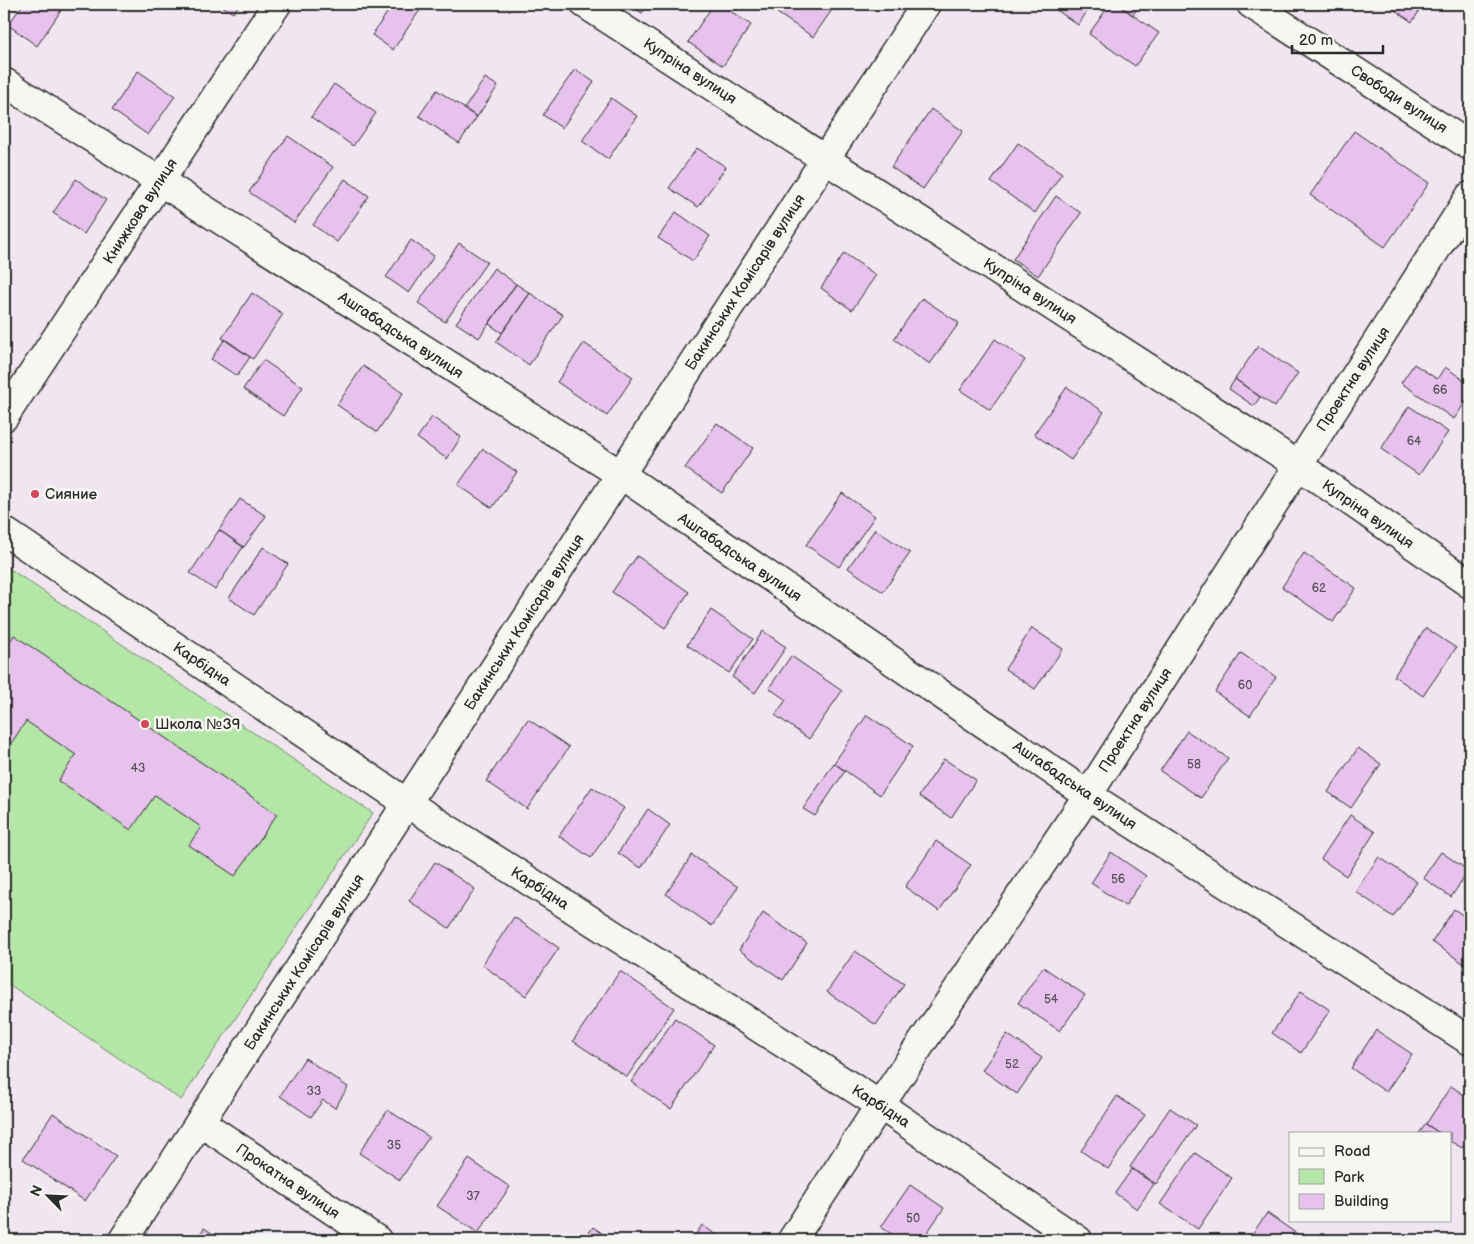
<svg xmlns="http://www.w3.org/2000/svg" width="1474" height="1244" font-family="'Balsamiq Sans',sans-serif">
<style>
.green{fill:#b3e6a7;stroke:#6f8869}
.building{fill:#e6c2ed;stroke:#2b2b2b}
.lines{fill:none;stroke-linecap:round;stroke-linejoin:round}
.street-casing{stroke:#2b2b2b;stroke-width:31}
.secondary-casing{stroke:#2b2b2b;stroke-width:31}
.street{stroke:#f6f6f2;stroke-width:28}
.secondary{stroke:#f6f6f2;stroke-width:28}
.poi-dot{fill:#d1495b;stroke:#f6f6f2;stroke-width:2}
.labels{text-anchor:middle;stroke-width:5;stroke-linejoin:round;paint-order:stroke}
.number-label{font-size:12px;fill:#5a515c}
.street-label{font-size:15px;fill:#2b2b2b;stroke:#f6f6f2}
.poi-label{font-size:15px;fill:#2b2b2b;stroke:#f6f6f2;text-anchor:start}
</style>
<rect width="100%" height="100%" fill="#f1e6f0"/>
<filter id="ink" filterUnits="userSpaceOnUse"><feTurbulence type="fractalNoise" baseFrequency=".02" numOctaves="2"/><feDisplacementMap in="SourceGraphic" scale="10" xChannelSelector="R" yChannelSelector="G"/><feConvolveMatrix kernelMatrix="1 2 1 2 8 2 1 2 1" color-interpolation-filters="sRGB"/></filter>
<g filter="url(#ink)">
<path class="green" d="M4 565 373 813 181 1100 4 981Z"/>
<path class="building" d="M23 4H61L64 6 37 46 8 25Z
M219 4H240L233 13Z
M393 4H424L393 50 372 35Z
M628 4H648L642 13Z
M714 4H720L751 25 723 66 688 42Z
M783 4H836L813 37 777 13Z
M1053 4H1092L1078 25 1051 6Z
M1110 4H1117L1159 33 1135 66 1089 34Z
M1117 4H1140L1133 15Z
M1386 4H1424L1412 22Z
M575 69 594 82 562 128 543 115Z
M138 71 175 96 148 135 112 110Z
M485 78 498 86 477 117 464 109Z
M334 84 376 113 353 146 311 117Z
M437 90 477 117 459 143 419 116Z
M611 98 637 116 608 159 582 141Z
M931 109 963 131 923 189 891 167Z
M1354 131 1429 183 1385 247 1310 195Z
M288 136 333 167 294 223 249 192Z
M1018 143 1062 173 1035 213 991 182Z
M697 148 726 167 698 207 669 188Z
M76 179 106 200 84 234 53 213Z
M345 179 369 196 337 242 313 225Z
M1056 196 1081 213 1038 276 1013 259Z
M676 212 710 236 693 261 658 238Z
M411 240 434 256 409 293 386 277Z
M459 243 487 262 445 322 418 303Z
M844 253 876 275 852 310 821 288Z
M494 268 516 284 479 338 456 323Z
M516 284 530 293 502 333 489 324Z
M252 293 283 314 253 359 222 338Z
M530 293 563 315 529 365 496 342Z
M922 298 959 323 930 364 894 339Z
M225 339 250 357 237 376 211 359Z
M995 339 1025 360 990 410 960 390Z
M584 343 633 377 607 416 557 382Z
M1258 346 1298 373 1275 407 1235 379Z
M263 360 303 387 283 416 243 389Z
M1414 364 1437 379 1445 367 1470 384V395L1454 419 1401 383Z
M363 366 403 393 377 432 337 405Z
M1235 379 1260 397 1254 406 1229 389Z
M1067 387 1104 412 1071 460 1034 434Z
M1409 406 1448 432 1419 475 1381 449Z
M432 417 461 437 447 459 417 438Z
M717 423 753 448 722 493 685 468Z
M483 449 517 472 492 508 458 485Z
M842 493 875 516 839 567 806 545Z
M240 499 266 516 244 547 219 530Z
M875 529 910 553 883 592 848 568Z
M219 530 243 547 215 590 190 573Z
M263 547 288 564 254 615 229 598Z
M1304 553 1356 588 1333 622 1282 587Z
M637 556 689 592 665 628 612 592Z
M711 610 753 639 729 673 687 645Z
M1032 628 1063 649 1035 689 1005 669Z
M1426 628 1456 648 1423 696 1394 676Z
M763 631 786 647 755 693 732 677Z
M14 635 277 814 235 876 189 845 201 827 155 795 131 830 58 781 76 755 26 721 4 754V651Z
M1241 653 1276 677 1250 716 1215 692Z
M791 656 842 691 809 739 775 715 786 700 769 688Z
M867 715 913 746 880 795 834 763Z
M528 719 569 747 527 809 486 781Z
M1187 731 1228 758 1201 798 1160 771Z
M1358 748 1381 764 1351 808 1328 792Z
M944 759 976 780 951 818 919 796Z
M834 763 845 771 815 816 803 809Z
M592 787 624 808 591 858 559 836Z
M648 809 670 825 641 868 618 853Z
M1350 815 1375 832 1346 876 1321 859Z
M936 841 971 865 939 911 905 887Z
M1111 852 1146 876 1125 906 1091 883Z
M1441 852 1469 871 1451 897 1423 878Z
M692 855 738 887 712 926 666 894Z
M1379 857 1417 882 1393 917 1355 891Z
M435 862 475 889 449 928 409 901Z
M1454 909 1470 920V965L1469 967 1432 942Z
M763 913 807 943 783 980 739 950Z
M514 917 559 948 526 996 482 965Z
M855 951 904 984 876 1025 827 992Z
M1043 967 1085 995 1060 1031 1018 1003Z
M620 971 674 1008 627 1077 573 1041Z
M1301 991 1330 1010 1301 1053 1272 1033Z
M675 1018 714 1045 671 1109 631 1082Z
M1376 1030 1412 1054 1386 1092 1351 1068Z
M1007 1034 1042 1058 1017 1094 982 1070Z
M305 1058 348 1087 335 1108 323 1100 311 1117 280 1096Z
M1451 1086 1470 1099V1135L1462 1148 1450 1141V1133H1439L1426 1124Z
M1117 1096 1145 1115 1108 1169 1081 1151Z
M1170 1108 1196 1125 1156 1184 1130 1167Z
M388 1110 429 1137 400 1180 359 1153Z
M53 1113 116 1156 85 1201 23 1159Z
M1426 1124 1439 1133H1419Z
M1195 1153 1232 1178 1198 1229 1160 1204Z
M469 1159 510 1187 478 1233 437 1206Z
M1132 1169 1154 1184 1137 1209 1115 1193Z
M910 1185 944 1208 922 1240H900L881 1227Z
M1267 1213 1300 1236 1297 1240H1248Z
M702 1225 724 1240H692Z
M593 1227 612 1240H584Z
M204 1228 222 1240H196Z"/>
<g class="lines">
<g class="street-casing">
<path id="street" d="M585 4 1298 465 1470 584
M1251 4 1470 146
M4 82 620 474 1088 795 1470 1041
M4 417 277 4
M4 531 407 803 880 1105 1078 1240
M200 1122 377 1240
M792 1240 880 1105 1088 795 1470 196"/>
</g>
<g class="secondary-casing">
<path id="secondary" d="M123 1240 926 4"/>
</g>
<use href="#street" class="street"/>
<use href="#secondary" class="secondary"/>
</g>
</g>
<g class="poi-dot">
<circle cx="35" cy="494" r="5"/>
<circle cx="145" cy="724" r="5"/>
</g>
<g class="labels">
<g class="number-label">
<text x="1440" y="394">66</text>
<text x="1414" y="445">64</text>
<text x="1319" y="592">62</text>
<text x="1245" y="689">60</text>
<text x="1194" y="768">58</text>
<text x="138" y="772">43</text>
<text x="1118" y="883">56</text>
<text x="1051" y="1003">54</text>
<text x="1012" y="1068">52</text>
<text x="314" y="1095">33</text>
<text x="394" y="1149">35</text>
<text x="473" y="1200">37</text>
<text x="913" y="1222">50</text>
</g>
<g class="street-label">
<text transform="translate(690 71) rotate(33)" y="5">Купріна вулиця</text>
<text transform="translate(1399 99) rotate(33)" y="5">Свободи вулиця</text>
<text transform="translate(140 211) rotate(-57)" y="5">Книжкова вулиця</text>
<text transform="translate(745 282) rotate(-57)" y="5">Бакинських Комісарів вулиця</text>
<text transform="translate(1030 291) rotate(33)" y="5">Купріна вулиця</text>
<text transform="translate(401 335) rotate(33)" y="5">Ашгабадська вулиця</text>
<text transform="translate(1353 379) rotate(-57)" y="5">Проектна вулиця</text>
<text transform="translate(1368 514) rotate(35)" y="5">Купріна вулиця</text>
<text transform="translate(740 557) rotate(34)" y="5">Ашгабадська вулиця</text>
<text transform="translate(524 622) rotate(-57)" y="5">Бакинських Комісарів вулиця</text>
<text transform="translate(202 664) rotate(34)" y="5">Карбідна</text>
<text transform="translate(1135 720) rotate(-57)" y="5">Проектна вулиця</text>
<text transform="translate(1075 785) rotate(34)" y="5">Ашгабадська вулиця</text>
<text transform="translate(540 888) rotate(33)" y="5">Карбідна</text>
<text transform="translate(304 962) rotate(-57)" y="5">Бакинських Комісарів вулиця</text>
<text transform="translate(881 1106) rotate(33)" y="5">Карбідна</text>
<text transform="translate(288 1181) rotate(34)" y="5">Прокатна вулиця</text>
</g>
<g class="poi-label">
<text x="45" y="499">Сияние</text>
<text x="155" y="729">Школа №39</text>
</g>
</g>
<rect width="1474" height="1244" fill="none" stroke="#f6f6f2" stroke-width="20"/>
<rect x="10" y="10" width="1454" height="1224" fill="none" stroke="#2b2b2b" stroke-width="2" filter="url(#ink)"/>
<rect x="1289" y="1132" width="162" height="90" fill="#f6f6f2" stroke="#a5a5a2"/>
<rect x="1299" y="1148" width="25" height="8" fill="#f6f6f2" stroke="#a5a5a2"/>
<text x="1334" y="1156" font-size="15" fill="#2b2b2b">Road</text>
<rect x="1299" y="1169" width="25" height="15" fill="#b3e6a7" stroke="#a5a5a2"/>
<text x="1334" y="1182" font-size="15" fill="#2b2b2b">Park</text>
<rect x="1299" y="1194" width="25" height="15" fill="#e6c2ed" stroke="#a5a5a2"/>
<text x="1334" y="1206" font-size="15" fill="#2b2b2b">Building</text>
<g transform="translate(48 1196) rotate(294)" stroke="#f6f6f2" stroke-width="4" paint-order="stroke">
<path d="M0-4L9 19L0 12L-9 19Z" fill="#2b2b2b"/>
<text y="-8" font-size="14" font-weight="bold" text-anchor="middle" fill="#2b2b2b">N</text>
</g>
<path d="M1292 45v8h91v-8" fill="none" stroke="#2b2b2b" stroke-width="2.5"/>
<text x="1299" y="45" font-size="15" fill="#2b2b2b" stroke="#f6f6f2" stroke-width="4" paint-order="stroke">20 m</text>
</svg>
